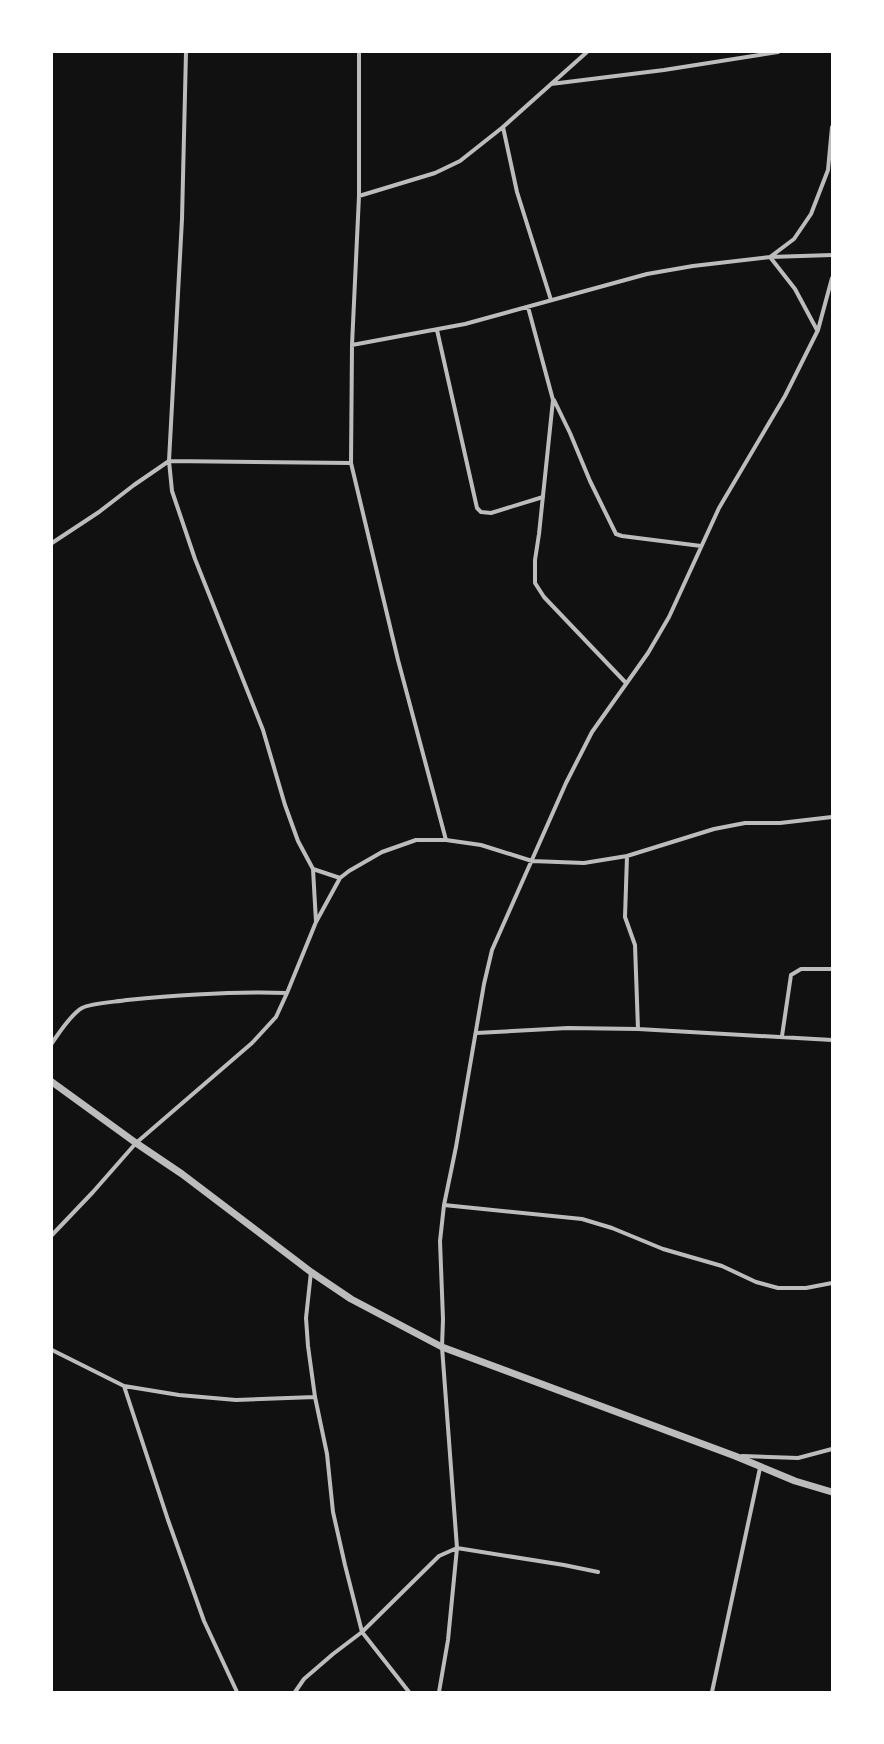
<svg xmlns="http://www.w3.org/2000/svg" width="884" height="1744" font-family="Commissioner,sans-serif">
<style>
.lines{fill:none;stroke-linecap:round;stroke-linejoin:round}
.minor{stroke:#bcbcbc;stroke-width:4}
.tertiary{stroke:#bcbcbc;stroke-width:7}
</style>
<rect width="100%" height="100%" fill="#111"/>
<g class="lines">
<path class="minor" d="M186 52 182 219 169 461 172 491 195 559 263 730 285 805 298 841 313 869 316 922
M359 52V196L352 345 351 463 398 660 446 840
M551 84 664 70 778 52
M503 127 517 192 551 300
M359 196 435 173 460 161 503 127 587 52
M528 307 553 400 539 534 535 560V583L544 597 626 683
M437 330 477 508 481 512 491 513 543 497
M817 330 795 289 770 257 794 239 811 214 828 170 832 127
M352 345 465 324 647 274 693 266 770 257 832 255
M554 400 570 433 590 481 616 534 622 536 701 546
M52 543 99 512 134 485 169 461 351 463
M627 856 625 917 635 945 638 1029
M313 869 340 878
M476 1033 568 1028 638 1029 832 1040
M782 1036 791 975 801 969H832
M52 1043C59 1033 71 1014 82 1008 91 1003 115 1002 127 1000 179 995 234 991 287 993L316 922 340 878 349 871 382 852 416 840H446L481 845 532 861 584 863 627 856 714 829 745 823H780L832 817
M444 1205 582 1219 612 1228 663 1249 722 1266 756 1282 778 1288H806L832 1283
M52 1235 93 1192 136 1143 252 1043 276 1017 287 993
M311 1272 306 1318 308 1346 315 1397 327 1454 333 1512 345 1565 362 1632 409 1692
M52 1350 124 1386 179 1395 236 1400 315 1397
M124 1386 168 1520 204 1621 237 1692
M742 1456 798 1458 832 1449
M295 1692 304 1679 333 1654 362 1632 439 1556 457 1548 564 1565 598 1572
M439 1692 448 1640 457 1548 442 1347 443 1319 440 1241 444 1205 456 1147 484 984 492 950 566 783 592 732 648 653 669 617 719 508 785 396 818 330 832 278
M712 1692 760 1468"/>
<path class="tertiary" d="M52 1082 136 1143 182 1174 311 1272 351 1299 442 1347 735 1456 795 1481 832 1492"/>
</g>
<rect width="884" height="1744" fill="none" stroke="#ffffff" stroke-width="106"/>
</svg>
